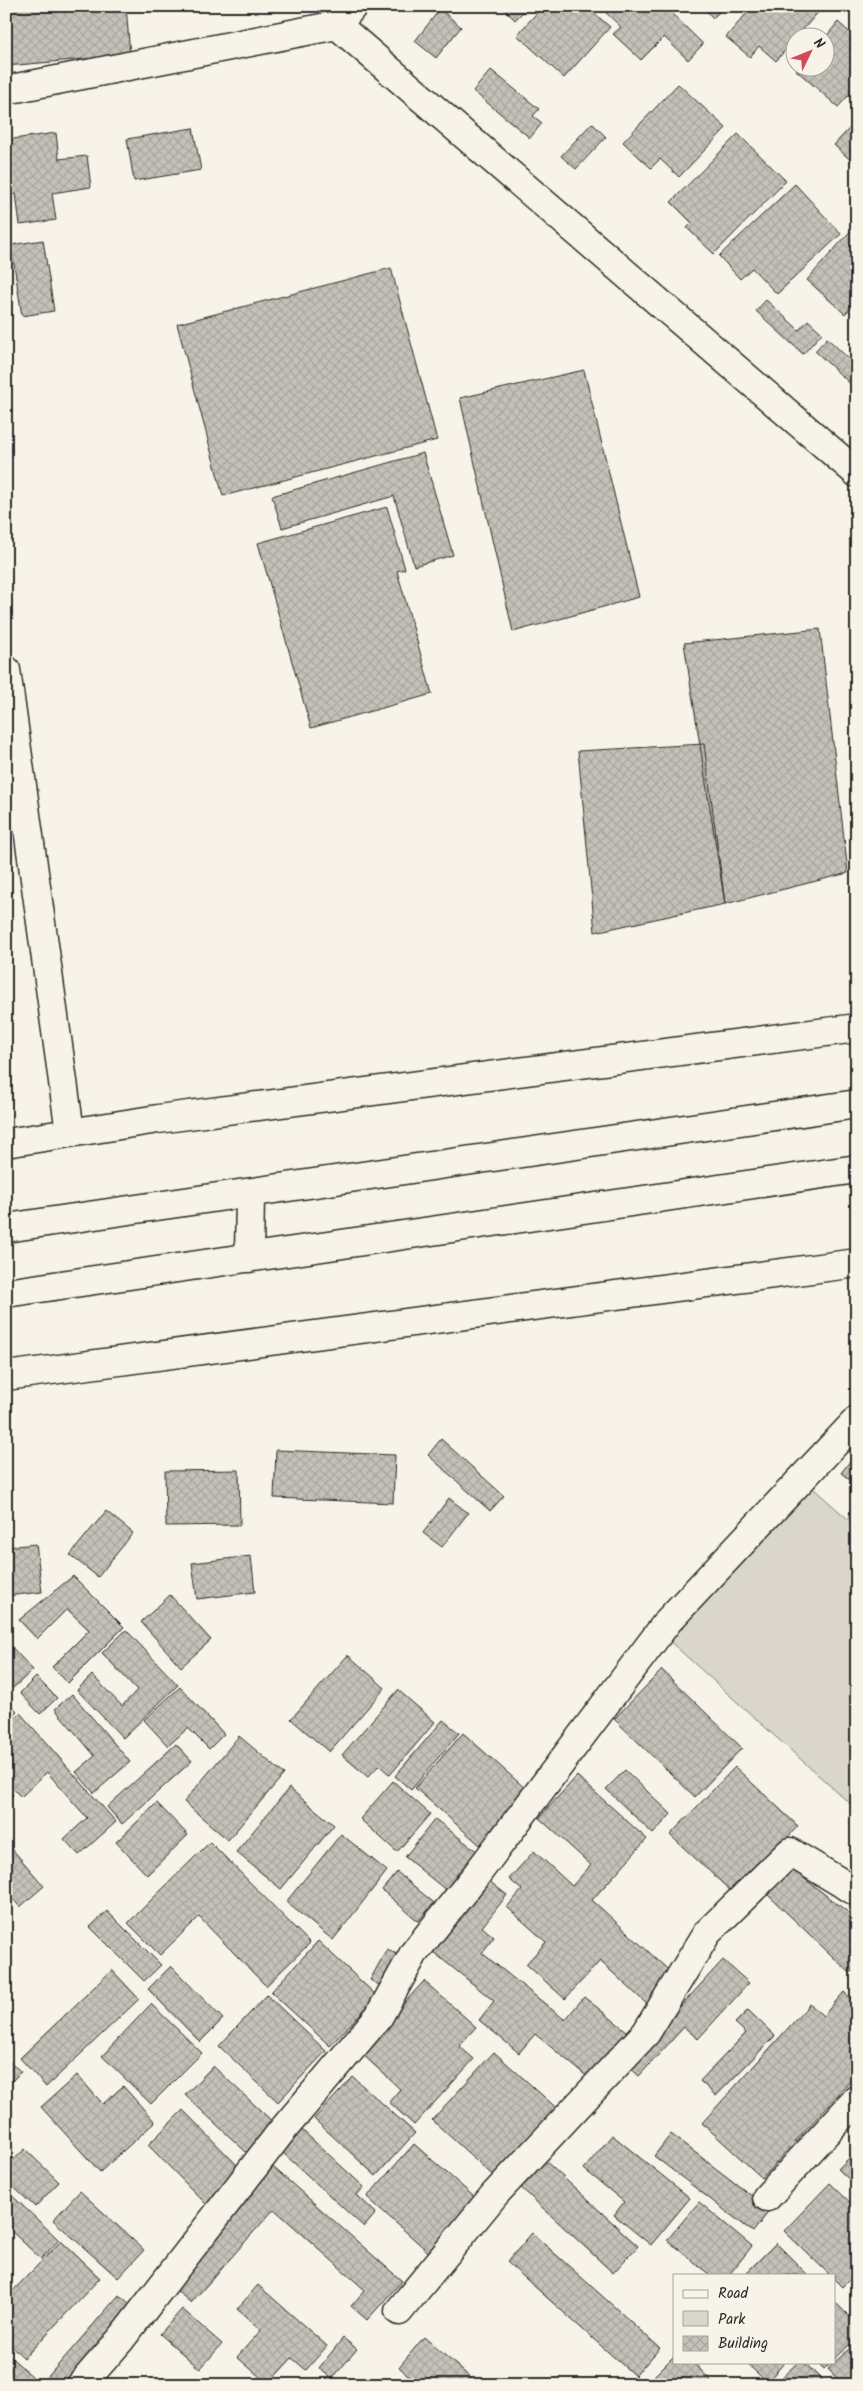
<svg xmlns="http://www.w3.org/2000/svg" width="863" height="2391" font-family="Kalam,sans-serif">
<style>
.park{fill:#dad6cc;stroke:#82807c}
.building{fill:url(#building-cross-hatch);stroke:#2b2b2b}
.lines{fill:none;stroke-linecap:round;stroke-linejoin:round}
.street-casing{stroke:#2b2b2b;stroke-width:31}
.secondary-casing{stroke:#2b2b2b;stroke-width:31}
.primary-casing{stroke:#2b2b2b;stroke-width:31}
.street{stroke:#f7f3e8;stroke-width:28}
.secondary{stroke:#f7f3e8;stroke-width:28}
.primary{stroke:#f7f3e8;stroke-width:28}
</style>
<defs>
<pattern id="building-cross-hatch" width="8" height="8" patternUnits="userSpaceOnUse" patternTransform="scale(1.25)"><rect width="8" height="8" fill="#c4c1b9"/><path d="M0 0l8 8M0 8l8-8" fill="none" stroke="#a9a69f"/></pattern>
</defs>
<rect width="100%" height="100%" fill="#f7f3e8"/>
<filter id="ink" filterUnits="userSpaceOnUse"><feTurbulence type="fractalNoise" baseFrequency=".02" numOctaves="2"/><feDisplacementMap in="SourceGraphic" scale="10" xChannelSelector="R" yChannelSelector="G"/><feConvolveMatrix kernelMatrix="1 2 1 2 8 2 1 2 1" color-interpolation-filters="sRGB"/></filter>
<g filter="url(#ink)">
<path class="park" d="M806 1482 857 1527V1810L666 1638Z"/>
<path class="building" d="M6 6H126L130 55 6 66Z
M501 6H529L515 20Z
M543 6H586L610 27 564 78 517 35Z
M599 6H664L703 44 688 60 664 37 641 60 613 34 621 27Z
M702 6H725L713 18Z
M753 6H816L820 10 776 61 759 46 750 57 726 37Z
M440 9 461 27 436 58 415 41Z
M838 22 857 39V86L838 107 796 70 798 68H826L825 38Z
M491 70 539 109 533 116 542 123 530 138 473 91Z
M678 84 726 128 679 177 660 159 651 168 623 142Z
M857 120V166L834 145Z
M592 123 606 137 576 169 561 156Z
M193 128 201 170 134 181 127 139Z
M56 133 59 159 87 156 91 187 52 193 56 220 20 225 16 194 6 195V140Z
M738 134 786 181 714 254 687 228 692 223 671 202Z
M795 184 841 234 777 294 752 268 740 279 719 256Z
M855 226 857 228V301L845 314 807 280Z
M43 240 54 311 22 316 11 245Z
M391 268 437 440 223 496 177 324Z
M766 300 799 330 808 320 822 333 803 354 756 311Z
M827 338 850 360 857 352V390L815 351Z
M584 370 639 597 513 632 460 398Z
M423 453 453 555 414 566 394 496 282 528 272 496Z
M387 507 405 569 397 571 432 694 311 728 258 543Z
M820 629 848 873 725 904 684 643Z
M704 744 725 904 595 932 578 751Z
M441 1439 504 1496 490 1511 428 1455Z
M276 1450 395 1455 393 1503 274 1498Z
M857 1452V1485L841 1473Z
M239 1470 240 1525 166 1526 165 1471Z
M449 1498 468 1513 442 1547 423 1533Z
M106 1511 133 1533 98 1577 70 1555Z
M36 1544 42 1592 6 1596V1547Z
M251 1556 255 1592 197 1599 192 1563Z
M73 1576 124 1627 68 1683 52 1667 89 1630 67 1609 37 1639 19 1620Z
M170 1595 211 1640 181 1667 141 1622Z
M126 1630 178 1685 123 1738 77 1690 92 1675 122 1706 137 1690 102 1653Z
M6 1641 33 1670 13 1688 6 1681Z
M348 1655 385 1688 329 1752 291 1719Z
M662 1670 742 1748 695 1797 614 1719Z
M36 1677 57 1698 40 1714 20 1693Z
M180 1687 224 1734 209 1749 188 1728 168 1746 144 1720Z
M398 1690 435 1722 390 1775 379 1765 368 1777 342 1755Z
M72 1694 130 1762 94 1793 76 1772 95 1756 55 1709Z
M6 1699 17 1711 6 1720Z
M20 1713 116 1822 79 1855 64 1839 87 1818 47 1772 21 1797 6 1781V1725Z
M443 1720 459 1733 411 1790 395 1776Z
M463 1733 527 1790 480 1845 415 1788Z
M239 1736 284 1774 228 1840 184 1802Z
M176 1744 192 1761 122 1824 107 1807Z
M735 1767 798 1826 734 1894 670 1835Z
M625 1770 671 1814 653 1834 606 1789Z
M577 1776 647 1839 592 1900 676 1977 649 2006 600 1961 565 1999 526 1964 546 1942 507 1907 522 1890 509 1879 534 1851 572 1886 591 1865 539 1818Z
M393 1781 430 1814 397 1852 360 1819Z
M6 1787 13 1795 6 1800Z
M289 1788 334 1825 281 1889 236 1852Z
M157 1803 188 1835 147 1875 116 1842Z
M435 1819 483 1856 452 1895 405 1857Z
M341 1834 387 1871 333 1940 286 1902Z
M6 1842 44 1886 20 1907 6 1891Z
M210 1842 310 1943 266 1986 199 1917 160 1955 128 1923Z
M789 1867 857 1919V1967L850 1973 768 1895Z
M397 1872 434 1903 418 1921 382 1890Z
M489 1881 507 1895 482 1927 494 1937 482 1953 565 2020 584 1997 633 2036 595 2083 535 2034 519 2053 479 2020 494 2001 432 1951Z
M107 1911 161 1965 144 1981 90 1927Z
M318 1941 377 1996 330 2046 271 1992Z
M387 1949 406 1959 388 1990 370 1980Z
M723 1960 749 1983 698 2039 684 2027 639 2076 627 2065Z
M171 1966 223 2019 200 2042 148 1989Z
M112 1970 139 1999 46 2087 20 2058Z
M424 1981 476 2027 459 2046 474 2059 414 2125 389 2102 400 2089 360 2052Z
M844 1992 857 2004V2037L851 2044 857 2050V2074L762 2178 702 2123 810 2004 823 2016Z
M267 1995 326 2051 278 2102 219 2046Z
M151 2004 202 2053 151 2104 102 2056Z
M748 2010 775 2036 716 2096 700 2081 746 2033 735 2023Z
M494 2052 562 2113 500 2182 432 2120Z
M6 2058 21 2072 6 2087Z
M213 2066 275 2124 247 2153 185 2095Z
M77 2075 103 2104 123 2086 155 2122 100 2172 41 2107Z
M353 2077 415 2133 376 2176 314 2119Z
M183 2110 242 2170 207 2205 148 2145Z
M302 2130 364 2187 357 2195 376 2213 364 2227 282 2152Z
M671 2134 770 2210 753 2232 654 2156Z
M612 2135 690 2198 651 2245 614 2215 624 2202 584 2169Z
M414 2144 481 2203 434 2257 367 2197Z
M25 2149 59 2182 35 2207 6 2180V2167Z
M857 2150V2187L838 2169Z
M541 2157 638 2246 613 2273 517 2184Z
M273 2167 402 2281 367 2320 351 2306 365 2290 274 2209 191 2303 169 2284Z
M830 2183 857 2209V2272L842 2287 834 2279V2275H830L784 2231Z
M6 2190 59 2240 41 2259 6 2226Z
M80 2191 144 2250 118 2278 53 2220Z
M699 2202 752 2246 729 2275H710L667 2240Z
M532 2233 660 2348 635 2376 507 2262Z
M61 2241 100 2278 24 2358 6 2341V2298Z
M776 2243 808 2275H744Z
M258 2285 327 2346 306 2370 292 2358 268 2384 237 2357 261 2330 237 2309Z
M119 2295 138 2310 73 2385H50L45 2380Z
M834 2301 857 2324V2337L834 2360Z
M182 2309 222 2344 200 2369 160 2334Z
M424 2337 479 2385H419L399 2367Z
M343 2338 357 2349 332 2379 319 2368Z
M857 2341V2385H843L828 2369Z
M6 2353 42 2385H6Z
M674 2356V2362H693L715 2385H645Z
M745 2362H785L767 2382Z
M798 2362H804L827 2385H774Z
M816 2362H832L824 2370Z"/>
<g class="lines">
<g class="street-casing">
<path id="street" d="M337 25 353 6
M6 90 337 25 857 473
M6 670 70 1132
M767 2197 857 2099
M399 2311 495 2194 646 2033 707 1933 790 1852 855 1891 857 1888
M81 2385 121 2339 281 2132 379 2016 414 1953 477 1874 668 1621 857 1420"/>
</g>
<g class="secondary-casing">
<path id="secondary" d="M6 1143 158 1119 857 1028
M6 1376 857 1263"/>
</g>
<g class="primary-casing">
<path id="primary" d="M6 1228 857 1104
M249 1258 250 1194
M6 1293 857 1169"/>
</g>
<use href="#street" class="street"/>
<use href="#secondary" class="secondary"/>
<use href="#primary" class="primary"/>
</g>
</g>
<rect width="863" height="2391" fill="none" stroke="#f7f3e8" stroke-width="25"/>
<rect x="12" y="12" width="838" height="2366" fill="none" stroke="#2b2b2b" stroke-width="2" filter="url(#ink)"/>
<rect x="673" y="2274" width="162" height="90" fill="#f7f3e8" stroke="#a5a39c"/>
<rect x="683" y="2290" width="25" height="8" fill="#f7f3e8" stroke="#a5a39c"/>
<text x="718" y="2298" font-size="15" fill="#2b2b2b">Road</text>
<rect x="683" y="2311" width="25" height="15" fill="#dad6cc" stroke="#a5a39c"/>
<text x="718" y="2324" font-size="15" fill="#2b2b2b">Park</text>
<rect x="683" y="2336" width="25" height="15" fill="url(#building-cross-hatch)" stroke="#a5a39c"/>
<text x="718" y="2348" font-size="15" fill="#2b2b2b">Building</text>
<g transform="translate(810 52) rotate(47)"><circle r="24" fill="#f7f3e8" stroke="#a5a39c"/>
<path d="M0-4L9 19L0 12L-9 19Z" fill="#d1495b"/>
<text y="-8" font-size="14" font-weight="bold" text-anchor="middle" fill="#2b2b2b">N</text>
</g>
</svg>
